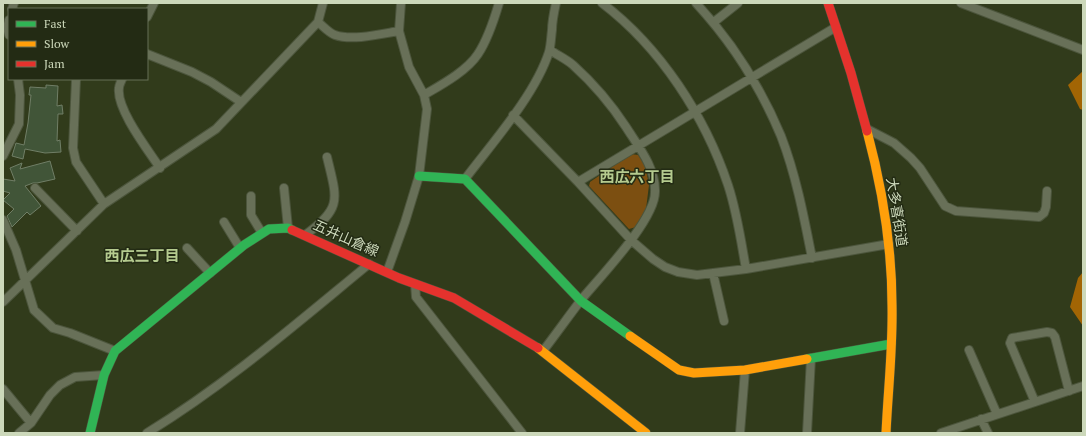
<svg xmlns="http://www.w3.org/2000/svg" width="1086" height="436" font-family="'PT Serif','Noto Sans JP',serif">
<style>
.green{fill:#7c4f11}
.forest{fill:#a26504}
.building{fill:#415538;stroke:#707e66}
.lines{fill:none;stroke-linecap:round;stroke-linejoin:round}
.street-casing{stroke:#4c553c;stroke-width:10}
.fast-casing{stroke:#4c553c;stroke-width:10}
.slow-casing{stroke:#4c553c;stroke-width:10}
.jam-casing{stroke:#4c553c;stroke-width:10}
.street{stroke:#687058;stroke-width:8}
.fast{stroke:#30b455;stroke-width:9}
.slow{stroke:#ff9f0a;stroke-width:9}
.jam{stroke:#e5322d;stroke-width:9}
.labels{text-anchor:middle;stroke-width:3;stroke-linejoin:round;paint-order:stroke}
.street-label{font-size:14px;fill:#ccd8ba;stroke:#232b14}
.neighbourhood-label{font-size:15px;font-weight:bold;fill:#b5cb8f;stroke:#232b14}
</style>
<rect width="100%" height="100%" fill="#313b1b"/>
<path class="green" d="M631 154 638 155 645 165 649 185 646 209 636 227 629 229 589 186 590 182Z"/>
<path class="forest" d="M1083 71V110L1080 109 1068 85Z
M1083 272V326L1070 307 1078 278Z"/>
<path class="building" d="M46 85 58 86 57 106 62 105 63 114H58L57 141 60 140 61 152 45 153 25 149 23 159 12 156 16 143 24 145 28 123 31 95H29L30 87 46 88Z
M50 161 55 179 37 183H33L25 186 41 206 30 215 27 212 12 227 7 216 14 209 3 200 10 193 3 191V179L15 181 10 168 22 163 20 169Z"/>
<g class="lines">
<g class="street-casing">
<path id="street" d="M602 3C660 47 705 116 728 185 737 212 741 241 746 269
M696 3C732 42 761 88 781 136 796 175 804 217 812 258
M961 3 1083 50
M12 9 14 3
M147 17 154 3
M9 20 7 28 9 35
M318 22C323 26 329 33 335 35 352 41 381 34 399 31
M714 22 738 3
M147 54 192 72 211 82 241 102
M76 79 73 148 76 162 104 204
M122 79C121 82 119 85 119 88 116 109 148 150 160 168
M424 95C441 85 467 71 478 54 488 39 494 20 499 3
M513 115 578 182 631 240 653 259 665 267 678 272 697 275 746 269 889 244
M867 129 894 143 911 158 920 168 945 206 956 211 1039 217 1044 213 1046 207 1047 191
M3 156 19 124 20 95 18 79
M465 179C493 142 535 95 549 52 551 45 551 37 552 30 552 21 554 12 556 3
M578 182 836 27
M35 188 77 231
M284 188 288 228
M251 196V215L262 233
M3 220 16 250 34 310 53 328 70 333 115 351
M224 222 240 248
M305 235C343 208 337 199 327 157
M187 248 210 273
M387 272 405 222 419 176 427 109 424 95 409 67 399 31 401 3
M713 273 724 321
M415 284 416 297 522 433
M3 302 104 204 216 129 318 22 323 3
M969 350 997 414
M543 351C556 334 568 317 581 300 600 277 655 220 655 192 656 168 638 146 626 127 611 104 593 83 573 65 566 59 557 55 550 50
M3 389 31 423
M1035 402 1010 343 1012 338 1047 332 1052 333 1055 337 1069 391
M981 419 988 433
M19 433 31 423 50 395 60 385 75 377 104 375
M147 433C227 384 297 323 369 264
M740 433 745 370
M807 433 811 358
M941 433 1083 386"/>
</g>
<g class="fast-casing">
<path id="fast" d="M419 176 465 179 581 301 630 336
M807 359 891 344
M90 433 104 375 115 351 244 245 269 229 288 228 292 230"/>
</g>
<g class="slow-casing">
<path id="slow" d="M867 131C882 187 892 246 892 305 893 348 888 390 886 433
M630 336 679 370 694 373 745 370 807 359
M538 348 646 433"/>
</g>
<g class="jam-casing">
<path id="jam" d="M828 3 851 73 867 131
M292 230 399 278 454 298 538 348"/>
</g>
<use href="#street" class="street"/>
<use href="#fast" class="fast"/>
<use href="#slow" class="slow"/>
<use href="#jam" class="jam"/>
</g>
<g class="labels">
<g class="street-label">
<text transform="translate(897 212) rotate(81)" y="5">大多喜街道</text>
<text transform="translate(346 238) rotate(24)" y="5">五井山倉線</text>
</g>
<g class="neighbourhood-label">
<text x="637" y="182">西広六丁目</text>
<text x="142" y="261">西広三丁目</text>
</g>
</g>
<rect width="1086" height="436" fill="none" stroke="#ccd8ba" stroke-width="8"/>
<rect x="8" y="8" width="140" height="72" fill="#232b14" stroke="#677056"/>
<rect x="16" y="21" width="20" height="6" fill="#30b455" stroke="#677056"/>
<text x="44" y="28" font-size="12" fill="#ccd8ba">Fast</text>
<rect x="16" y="41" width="20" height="6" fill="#ff9f0a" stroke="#677056"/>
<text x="44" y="48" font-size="12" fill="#ccd8ba">Slow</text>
<rect x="16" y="61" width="20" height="6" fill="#e5322d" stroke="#677056"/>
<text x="44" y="68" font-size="12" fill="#ccd8ba">Jam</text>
</svg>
